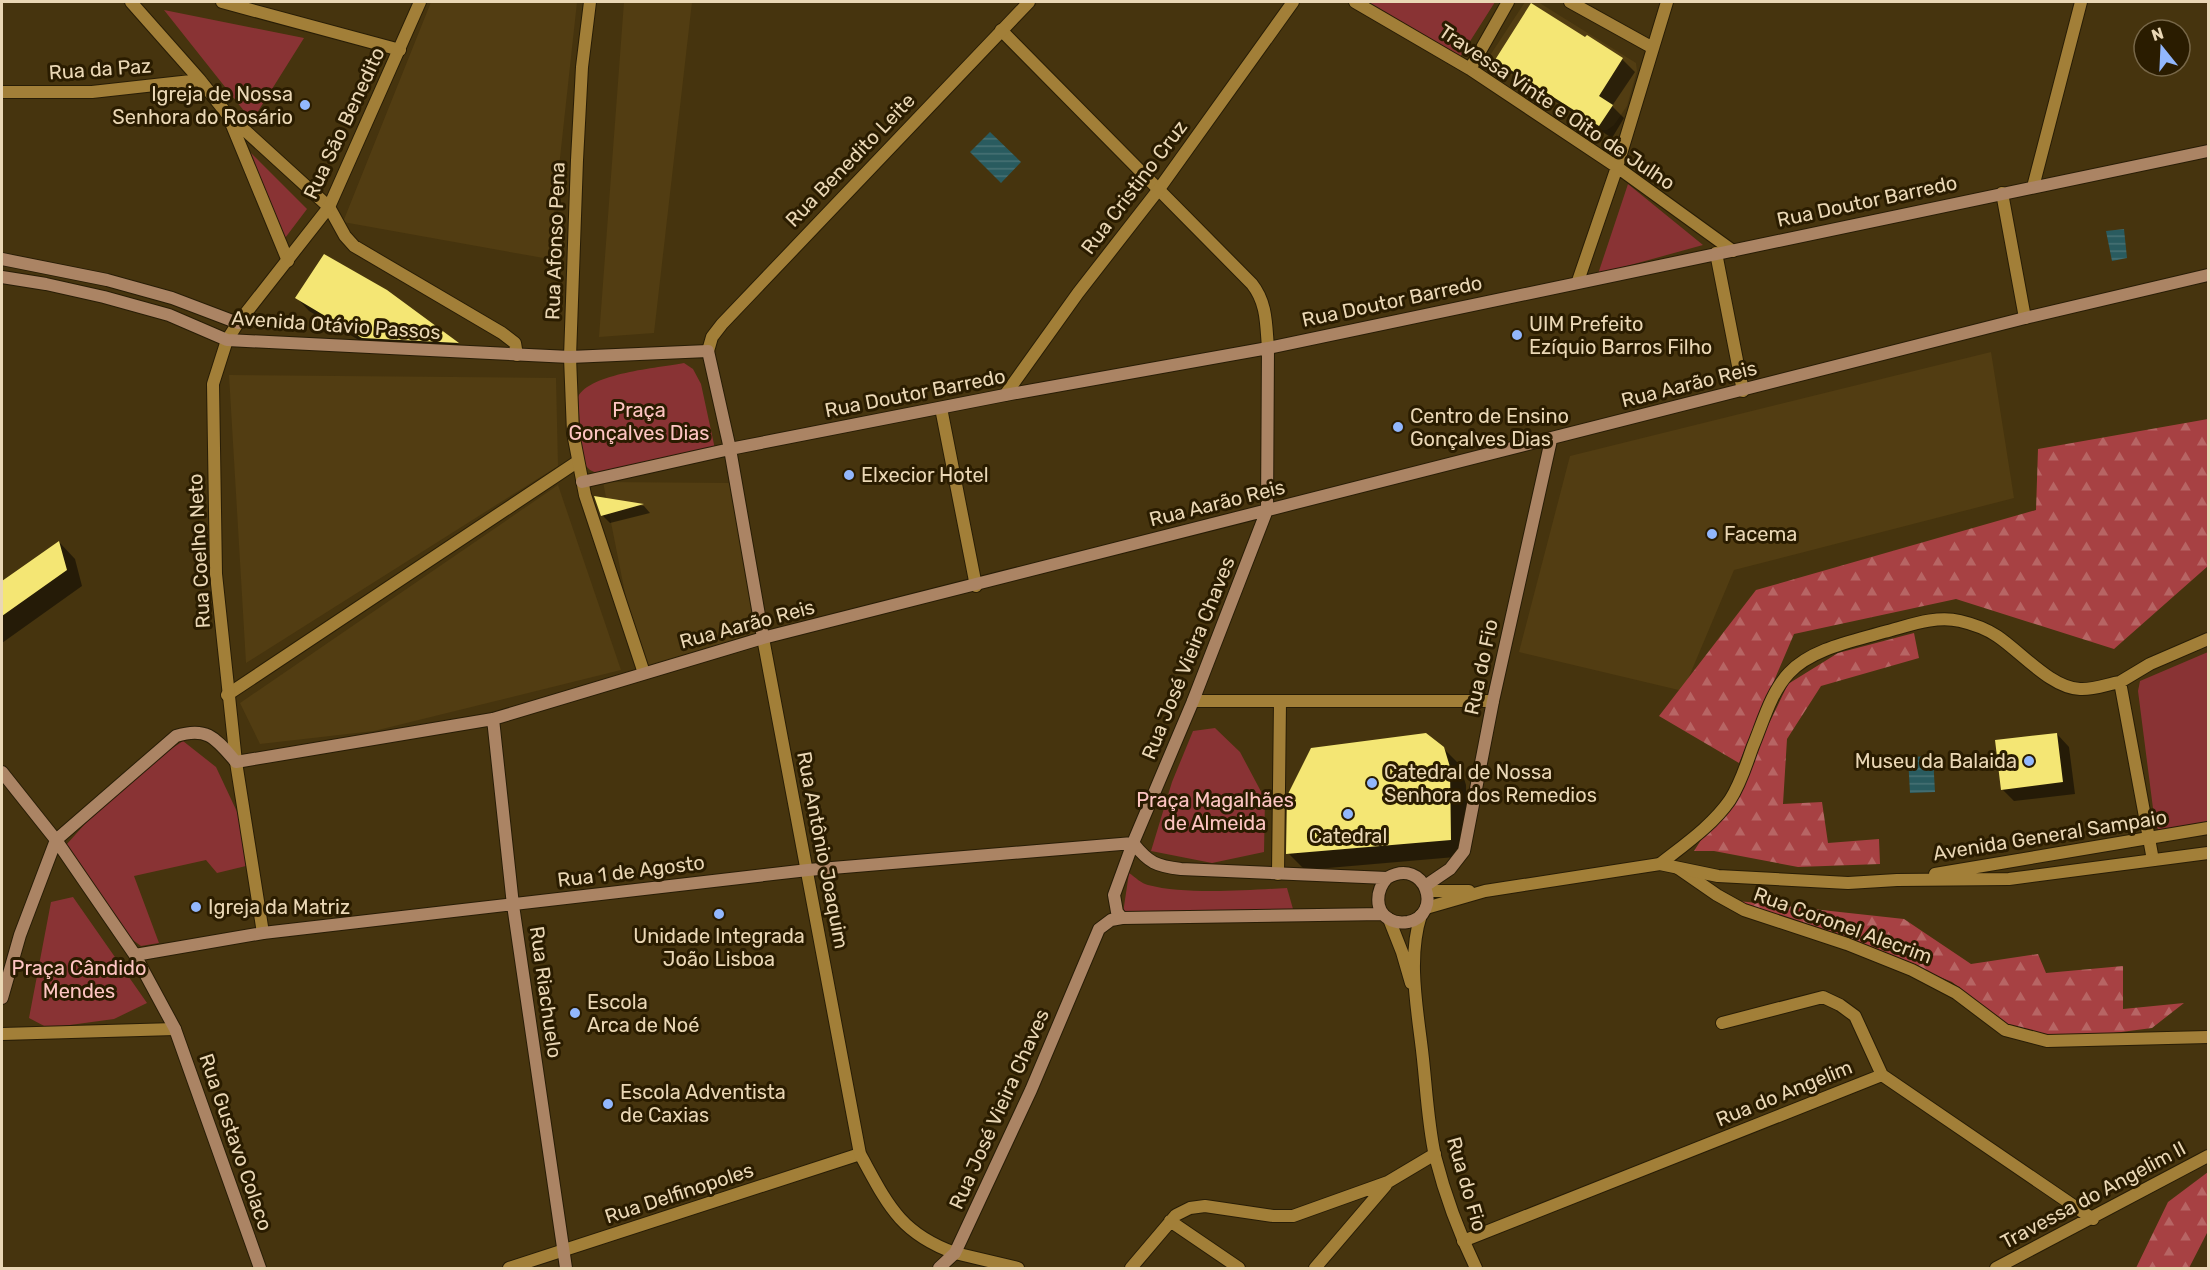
<svg xmlns="http://www.w3.org/2000/svg" width="2210" height="1270" font-family="Rubik,sans-serif">
<style>
.built{fill:#523d12}
.green{fill:#893334}
.forest{fill:url(#forest-firs)}
.water{fill:url(#water-rules)}
.shadow{fill:#0007}
.building{fill:#f4e674}
.lines{fill:none;stroke-linecap:round;stroke-linejoin:round}
.pedestrian-casing{stroke:#281d06;stroke-width:14}
.minor-casing{stroke:#281d06;stroke-width:14}
.tertiary-casing{stroke:#281d06;stroke-width:14}
.secondary-casing{stroke:#281d06;stroke-width:14}
.pedestrian{stroke:#a27f38;stroke-width:12}
.minor{stroke:#a27f38;stroke-width:12}
.tertiary{stroke:#a27f38;stroke-width:12}
.secondary{stroke:#ab8464;stroke-width:12}
.poi-dot{fill:#92b7fd;stroke:#2a1c00;stroke-width:2}
.labels{text-anchor:middle;stroke-width:6;stroke-linejoin:round;paint-order:stroke}
.street-label{font-size:20px;fill:#ead7b5;stroke:#2a1c00}
.poi-label{font-size:20px;fill:#ead7b5;stroke:#2a1c00;text-anchor:start}
.park-label{font-size:20px;fill:#fec5c2;stroke:#2a1c00}
</style>
<defs>
<pattern id="forest-firs" width="22" height="20" patternUnits="userSpaceOnUse" patternTransform="scale(1.5)"><rect width="22" height="20" fill="#a74143"/><path d="M5 1l3.5 6h-7zM16 11l3.5 6h-7z" fill="#b76564"/></pattern>
<pattern id="water-rules" width="6" height="5" patternUnits="userSpaceOnUse" patternTransform="scale(1.5)"><rect width="6" height="5" fill="#295b5f"/><path d="M0 2.5h6" fill="none" stroke="#487274"/></pattern>
</defs>
<rect width="100%" height="100%" fill="#46340e"/>
<path class="built" d="M431 2H577L549 259 343 222Z
M624 2H692L654 333 599 337Z
M1525 2H1538L1636 63 1637 71 1627 106 1614 125 1607 130H1598L1487 60Z
M1991 352 2014 498 1734 570 1683 691 1519 652 1570 456Z
M229 375 556 378 558 466 246 663Z
M603 482 731 483 767 645 642 679Z
M558 485 621 670 374 731 260 744 240 703Z"/>
<path class="green" d="M1366 2H1495L1460 57Z
M164 10 304 38 252 121Z
M246 148 307 209 279 246Z
M1628 184 1703 245 1598 274Z
M684 363 693 369 701 384 715 449 605 477 590 470 582 462 578 397C590 373 658 368 684 363Z
M2208 652V828L2160 832 2155 824 2138 691 2140 681Z
M1215 728 1240 752 1265 799 1264 852 1212 863 1151 851 1172 782 1193 731Z
M183 741 216 767 239 816 246 866 217 873 206 860 134 876 159 943 141 946 130 938 66 845 111 795 162 755Z
M1129 873C1135 877 1142 884 1148 885 1186 895 1247 890 1287 888L1293 909 1123 913Z
M73 897 147 1003 114 1019 48 1028 29 1018 51 902Z"/>
<path class="forest" d="M2208 419V566L2114 649 1956 599 1794 634 1739 763 1659 716 1756 590 2036 510 2038 449Z
M1914 633 1919 658 1821 686 1787 739 1783 804 1822 802 1828 843 1879 839 1880 864 1798 867 1714 851H1694L1750 763 1788 684 1838 653Z
M1738 901 1904 919 1971 964 2038 954 2046 973 2123 966V1009L2184 1003 2152 1028 2052 1041 2009 1027 1952 982 1847 939 1769 923Z
M2208 1172V1231L2189 1268H2136L2168 1202Z"/>
<path class="water" d="M990 132 1021 162 1001 183 970 152Z
M2124 229 2127 258 2112 261 2106 231Z
M1933 756 1935 792 1910 793 1908 757Z"/>
<path class="shadow" d="M1587 37 1622 59 1635 72 1612 106 1624 118 1612 138 1509 72 1496 59Z
M387 291 458 344 469 355 376 350 309 311 297 298Z
M596 498 644 506 650 513 610 523 602 515Z
M59 542 75 559 82 586 2 643V583Z
M2057 734 2069 747 2075 794 2014 801 2002 789Z
M1443 748 1460 765 1466 785 1467 856 1305 870 1288 853Z"/>
<path class="building" d="M1531 3 1585 37 1587 35 1623 58 1599 96 1613 105 1599 126 1495 60Z
M324 254 387 290 459 343 362 338 295 298Z
M594 496 644 504 601 516Z
M59 541 67 570 2 616V581Z
M1426 733 1444 747 1450 767 1451 840 1286 854 1287 796 1311 748Z
M2057 733 2063 782 2001 790 1995 740Z"/>
<g class="lines">
<g class="pedestrian-casing">
<path id="pedestrian" d="M227 695 577 462"/>
</g>
<g class="minor-casing">
<path id="minor" d="M131 2 200 80 227 114 329 207 345 236 354 246 502 333 515 343 517 355
M222 2 400 50
M1355 2 1470 69 1617 167 1733 251
M1570 2 1653 48
M1001 30 1252 284C1267 303 1266 324 1268 348
M1470 69 1508 2
M2 92H92L200 80
M229 118 288 261
M2033 187 2081 2
M2002 193 2025 318
M1716 253 1743 391
M1578 281 1617 167 1667 2
M941 408 976 586
M2120 682 2150 664 2208 639
M1193 701H1493
M1660 864C1684 845 1712 826 1730 800 1741 783 1746 765 1753 746 1763 722 1771 692 1789 673 1811 649 1853 641 1884 632 1908 626 1935 615 1960 621 1973 624 1985 628 1997 636 2021 652 2051 688 2080 689 2093 690 2108 684 2120 682L2153 860
M1678 868 1717 895 1744 910 1847 944 1912 970 1956 993 2005 1030 2047 1041 2208 1037
M1278 874 1280 702
M1722 1023 1823 997 1840 1005 1855 1016 1882 1075
M1170 1221 1239 1268
M1463 1241 1882 1075 2093 1219
M955 1253 1018 1268
M509 1268 860 1154
M1131 1268 1176 1215 1190 1208 1205 1206 1273 1216H1293L1388 1182 1435 1154
M1315 1268 1386 1185
M1996 1268 2208 1156"/>
</g>
<g class="tertiary-casing">
<path id="tertiary" d="M590 2 582 67 577 160 570 357 573 433 585 495 644 673
M708 351 712 337 722 324 1029 2
M1005 395 1078 293 1159 189 1293 2
M763 638 860 1154C887 1203 899 1233 955 1253
M1935 874 2208 828
M1427 891H1469
M1426 908 1485 891 1660 864 1718 876 1848 883 1897 880 2009 879 2208 853
M1421 915C1408 955 1416 1002 1421 1042 1426 1079 1427 1120 1435 1156 1445 1195 1459 1233 1476 1268
M1389 919 1402 952 1411 983
M263 933 236 762 216 574 213 384 227 340 238 323 329 207 420 2
M2 1034 175 1029"/>
</g>
<g class="secondary-casing">
<path id="secondary" d="M2 259 107 280 172 298 238 323
M2 277 46 284 104 297 169 315 227 340 570 357 708 351 730 449 763 638
M582 482 730 449 1005 395 1268 348 2208 151
M493 719 513 905 566 1268
M2 772 56 840 135 955 175 1029 260 1268
M1425 886 1450 869 1464 851 1493 701 1551 440
M1122 918 1117 912 1114 895 1133 843 1193 701 1267 510 1268 348
M135 955 263 933 808 870 1133 843C1149 863 1156 866 1181 869L1387 878C1426 856 1444 915 1408 922 1401 923 1395 923 1389 919 1374 910 1376 890 1387 878
M2 998 20 935 56 840 176 736C208 726 216 739 236 762L493 719 763 638 2025 318 2208 275
M939 1268 955 1253 1031 1090 1099 929 1111 920 1122 918 1383 914"/>
</g>
<use href="#pedestrian" class="pedestrian"/>
<use href="#minor" class="minor"/>
<use href="#tertiary" class="tertiary"/>
<use href="#secondary" class="secondary"/>
</g>
<g class="poi-dot">
<circle cx="305" cy="105" r="6"/>
<circle cx="1517" cy="335" r="6"/>
<circle cx="1398" cy="427" r="6"/>
<circle cx="849" cy="475" r="6"/>
<circle cx="1712" cy="534" r="6"/>
<circle cx="2029" cy="761" r="6"/>
<circle cx="1372" cy="783" r="6"/>
<circle cx="1348" cy="814" r="6"/>
<circle cx="196" cy="907" r="6"/>
<circle cx="719" cy="914" r="6"/>
<circle cx="575" cy="1013" r="6"/>
<circle cx="608" cy="1104" r="6"/>
</g>
<g class="labels">
<g class="street-label">
<text transform="translate(100 69) rotate(-4)" y="7">Rua da Paz</text>
<text transform="translate(1557 107) rotate(34)" y="7">Travessa Vinte e Oito de Julho</text>
<text transform="translate(344 123) rotate(-65)" y="7">Rua São Benedito</text>
<text transform="translate(850 160) rotate(-46)" y="7">Rua Benedito Leite</text>
<text transform="translate(1134 187) rotate(-53)" y="7">Rua Cristino Cruz</text>
<text transform="translate(1867 201) rotate(-12)" y="7">Rua Doutor Barredo</text>
<text transform="translate(555 241) rotate(-88)" y="7">Rua Afonso Pena</text>
<text transform="translate(1392 301) rotate(-12)" y="7">Rua Doutor Barredo</text>
<text transform="translate(336 325) rotate(4)" y="7">Avenida Otávio Passos</text>
<text transform="translate(1689 384) rotate(-14)" y="7">Rua Aarão Reis</text>
<text transform="translate(915 393) rotate(-11)" y="7">Rua Doutor Barredo</text>
<text transform="translate(1217 503) rotate(-14)" y="7">Rua Aarão Reis</text>
<text transform="translate(199 551) rotate(-93)" y="7">Rua Coelho Neto</text>
<text transform="translate(747 624) rotate(-15)" y="7">Rua Aarão Reis</text>
<text transform="translate(1188 658) rotate(-68)" y="7">Rua José Vieira Chaves</text>
<text transform="translate(1481 667) rotate(-78)" y="7">Rua do Fio</text>
<text transform="translate(2050 835) rotate(-9)" y="7">Avenida General Sampaio</text>
<text transform="translate(823 850) rotate(79)" y="7">Rua Antônio Joaquim</text>
<text transform="translate(631 871) rotate(-7)" y="7">Rua 1 de Agosto</text>
<text transform="translate(1843 925) rotate(20)" y="7">Rua Coronel Alecrim</text>
<text transform="translate(546 992) rotate(82)" y="7">Rua Riachuelo</text>
<text transform="translate(1784 1093) rotate(-22)" y="7">Rua do Angelim</text>
<text transform="translate(999 1109) rotate(-66)" y="7">Rua José Vieira Chaves</text>
<text transform="translate(236 1142) rotate(71)" y="7">Rua Gustavo Colaco</text>
<text transform="translate(1467 1184) rotate(74)" y="7">Rua do Fio</text>
<text transform="translate(679 1193) rotate(-18)" y="7">Rua Delfinopoles</text>
<text transform="translate(2093 1195) rotate(-28)" y="7">Travessa do Angelim II</text>
</g>
<g class="poi-label">
<text x="293" y="101" text-anchor="end">Igreja de Nossa<tspan x="293" dy="23">Senhora do Rosário</tspan></text>
<text x="1529" y="331">UIM Prefeito<tspan x="1529" dy="23">Ezíquio Barros Filho</tspan></text>
<text x="1410" y="423">Centro de Ensino<tspan x="1410" dy="23">Gonçalves Dias</tspan></text>
<text x="861" y="482">Elxecior Hotel</text>
<text x="1724" y="541">Facema</text>
<text x="2017" y="768" text-anchor="end">Museu da Balaida</text>
<text x="1384" y="779">Catedral de Nossa<tspan x="1384" dy="23">Senhora dos Remedios</tspan></text>
<text x="1348" y="843" text-anchor="middle">Catedral</text>
<text x="208" y="914">Igreja da Matriz</text>
<text x="719" y="943" text-anchor="middle">Unidade Integrada<tspan x="719" dy="23">João Lisboa</tspan></text>
<text x="587" y="1009">Escola<tspan x="587" dy="23">Arca de Noé</tspan></text>
<text x="620" y="1099">Escola Adventista<tspan x="620" dy="23">de Caxias</tspan></text>
</g>
<g class="park-label">
<text x="639" y="417">Praça<tspan x="639" dy="23">Gonçalves Dias</tspan></text>
<text x="1215" y="807">Praça Magalhães<tspan x="1215" dy="23">de Almeida</tspan></text>
<text x="79" y="975">Praça Cândido<tspan x="79" dy="23">Mendes</tspan></text>
</g>
</g>
<rect width="2210" height="1270" fill="none" stroke="#ead7b5" stroke-width="6"/>
<g transform="translate(2162 48) rotate(342)"><circle r="28" fill="#2a1c00" stroke="#776748" stroke-width="1.5"/>
<path d="M0-4.5L10 22L0 15L-10 22Z" fill="#92b7fd"/>
<text y="-9" font-size="16" font-weight="bold" text-anchor="middle" fill="#ead7b5">N</text>
</g>
</svg>
